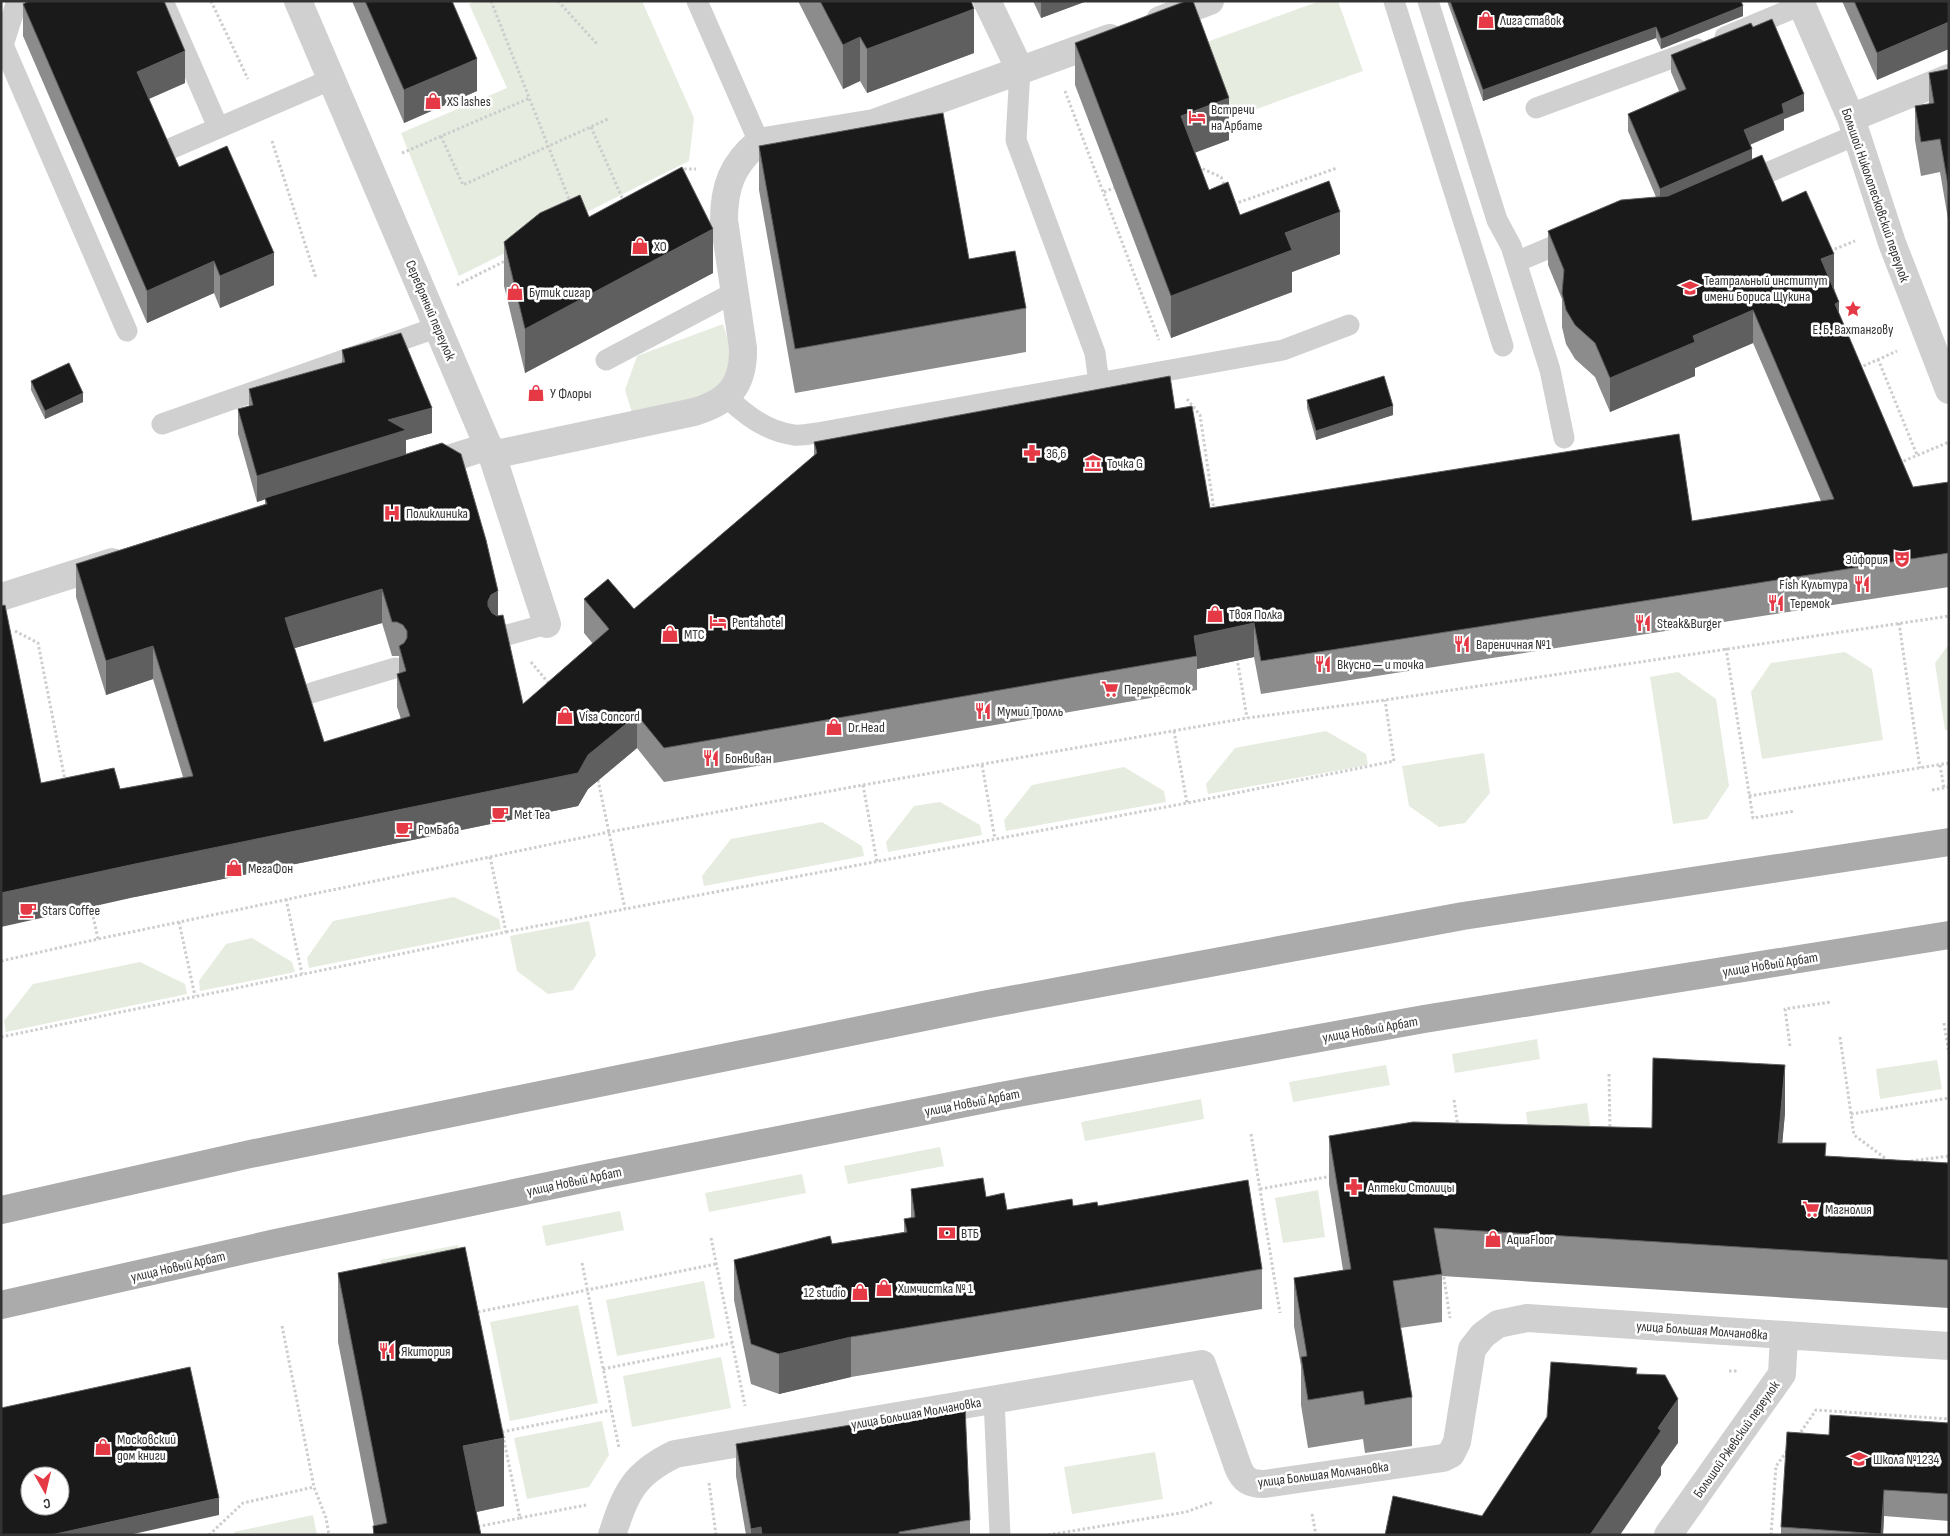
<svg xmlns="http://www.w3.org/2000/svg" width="1950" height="1536" font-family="'Sofia Sans Condensed',sans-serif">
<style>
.green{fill:#e6ecdf}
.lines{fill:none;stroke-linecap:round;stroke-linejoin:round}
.path{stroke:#cdcdcd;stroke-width:3;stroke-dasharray:2.5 2.5;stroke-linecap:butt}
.service{stroke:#d0d0d0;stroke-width:21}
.minor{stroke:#d0d0d0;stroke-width:28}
.primary{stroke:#ababab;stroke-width:28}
.wall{fill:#8c8c8c;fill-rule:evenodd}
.shaded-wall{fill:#5f5f5f}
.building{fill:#1a1a1a;stroke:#5f5f5f;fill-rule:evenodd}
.labels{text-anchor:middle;stroke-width:5;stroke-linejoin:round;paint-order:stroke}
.poi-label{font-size:14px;fill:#333;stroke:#fff;text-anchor:start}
.street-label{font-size:14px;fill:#333;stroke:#fff}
</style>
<rect width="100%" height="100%" fill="#fff"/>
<path class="green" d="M475 1H642L694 118 689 161 459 276 401 133 507 88 469 4Z
M1320 1H1338L1363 71 1231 118 1204 43Z
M723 324C735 360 732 366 714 399L632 413 625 390 637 356Z
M1949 644V730H1945L1935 663Z
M1845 652 1872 669 1883 740 1762 759 1751 692 1771 663Z
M1678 672 1716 699 1729 786 1707 819 1673 824 1650 677Z
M1326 731 1366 754 1368 765 1208 794 1206 784 1235 748Z
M1484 753 1490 793 1465 823 1439 827 1409 806 1402 766Z
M1124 767 1164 791 1166 802 1006 831 1004 820 1032 785Z
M940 802 980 825 982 835 888 852 886 842 914 806Z
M822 822 862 846 864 856 704 886 702 876 731 839Z
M454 897 499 919 501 929 309 968 307 958 333 921Z
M589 921 596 955 573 990 548 994 517 971 510 936Z
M252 938 292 962 295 972 200 991 199 981 226 944Z
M140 962 185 984 187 994 6 1032 4 1021 33 984Z
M1537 1039 1540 1059 1455 1073 1452 1054Z
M1937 1060 1942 1089 1880 1099 1876 1069Z
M1386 1065 1390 1085 1293 1102 1289 1082Z
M1201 1099 1204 1119 1085 1141 1081 1122Z
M1587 1103 1591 1132 1530 1142 1526 1112Z
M940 1147 944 1166 848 1184 844 1166Z
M802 1174 806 1193 709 1212 705 1193Z
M1318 1190 1325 1237 1283 1243 1275 1198Z
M620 1211 624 1230 546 1246 542 1226Z
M458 1245 462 1264 383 1279 380 1260Z
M704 1281 715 1338 617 1356 606 1300Z
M578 1305 598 1403 510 1421 490 1322Z
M721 1357 731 1408 632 1427 623 1376Z
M602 1421 609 1455 589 1487 527 1499 514 1438Z
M1155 1452 1163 1499 1072 1514 1064 1467Z
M313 1515 317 1535H235L234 1532Z"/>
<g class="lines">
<path class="path" d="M211 1 248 79
M491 1 571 204
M558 1 597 44
M1065 91 1159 340
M591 127 623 200
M441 136 463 185 608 119
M272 141 316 278
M402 153 530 98
M1198 167 1221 177 1225 187
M680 172 685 169H696
M1104 192 1114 188
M1234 204 1337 168
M1830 251 1855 241
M457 285 507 260
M1878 359 1917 455
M1859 368 1897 351
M1187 399 1200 415 1214 510
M1899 463 1949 442
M1899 623 1920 768
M15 631 38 643 65 780
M1726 648 1753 818 1795 811
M1237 658 1247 718
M531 662 551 686
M1174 731 1187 803
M982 765 995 839
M1940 765 1944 788
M598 780 625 909 1187 803 1394 761 1385 700
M863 785 877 862
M1932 790 1949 787
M1749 796 1949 763
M286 899 302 974
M91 907 98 939
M179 922 195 996
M506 932 625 909
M1 961 98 939 609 832 863 785 1247 718 1385 700 1949 616
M1944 1023 1949 1054
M1 1037 506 932 490 857
M1840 1037 1854 1135 1889 1161
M1790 1046 1785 1009 1831 1002
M1609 1074 1610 1131
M1454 1100 1458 1127
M1851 1114 1949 1098
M1251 1134 1280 1313
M1911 1161 1949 1156
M1260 1189 1332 1176
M711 1238 745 1406
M582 1263 619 1448
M1443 1272 1450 1318
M478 1312 716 1264
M282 1326 314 1487 326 1518 329 1535
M603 1369 732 1343
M1729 1371H1738
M502 1432 611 1410
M1798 1436 1816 1410 1949 1419
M709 1483 716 1535
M1312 1514 1316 1535
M520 1518 586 1505
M209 1535 243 1503 314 1487
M477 1535 476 1527 520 1518 503 1436
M1048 1535 1186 1512 1213 1502
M1771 1535 1776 1466 1787 1451"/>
<path class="service" d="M17 1 3 45 127 331
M163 1 218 127
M697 1 759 142
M1394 1 1503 346
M1428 1 1497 220 1511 246 1516 262
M1725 37 1801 5
M1020 70 1016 140 1095 353 1099 383
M1536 108 1697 49
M172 148 332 79
M1743 183 1856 135
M606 360 735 292
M727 397C745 415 767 432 794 435 801 436 810 434 817 433L1283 350 1349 325
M162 424 438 327
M1564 438 1550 370 1516 262 1573 238
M500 637 547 624
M311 693 395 668
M994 1399 1000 1535"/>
<path class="minor" d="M298 1 492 455 547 624
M987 1 1020 70
M1800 1 1851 118 1892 243 1949 390
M1160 20 1210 1
M1851 118 1949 78
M492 455 694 412C728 402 744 386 743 348L724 220C724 187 732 164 759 142L874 123 1110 38
M426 466 489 446
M1 597 112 562
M612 1535C626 1493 633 1474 675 1454L1202 1364 1238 1467C1243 1480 1250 1484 1264 1484L1443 1458 1451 1454 1457 1442 1472 1349 1483 1335 1498 1324 1527 1318 1949 1346
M1668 1535 1782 1374 1784 1336"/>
<path class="primary" d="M1 1210 255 1153 983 1005 1463 916 1949 842
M1 1305 276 1243 596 1176 1001 1096 1424 1019 1949 935"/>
</g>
<path class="wall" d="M352 1H452L477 91 404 123Z
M798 1H971L974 53 867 93 860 81 843 89Z
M1033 1H1087L1041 18Z
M1447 1H1741L1743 16 1661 49 1656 38 1483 101Z
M1842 1H1949L1877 80Z
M23 4 185 83 149 99 179 167 274 285 220 308 214 293 147 323 23 36Z
M1753 27 1804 111 1784 119V130L1750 145 1752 160 1782 202 1834 287 1839 314 1913 487 1949 482V587L1261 694 1254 657 1197 669V690L664 782 637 748 588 789 578 806 135 897 41 783 120 789 183 777 153 679 106 695 76 597V564L265 504V499L257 502 238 434V409L249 406V389L342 363V350L432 433 406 440V454L498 615 523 704 593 644 584 633V599L634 609 814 456V442L1175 409 1210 508 1692 521 1821 501 1753 343 1695 368V376L1610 412 1595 377 1575 359 1566 344 1562 327V299L1548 265V231L1656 197 1628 131V114L1679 91 1671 72V55ZM382 623 392 656H399V673L397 674V707L401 719 324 742 294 648Z
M1075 43 1229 140 1195 152 1209 190 1240 215 1340 254 1292 272V292L1171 338 1075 85Z
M1949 69V225L1940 172 1921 176 1915 140V106L1929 104V73Z
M759 146 969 259 1026 308V352L795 393 759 190Z
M589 217 713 273 525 373 504 286V242Z
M31 381 83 402 45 419 31 390Z
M1307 400 1393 415 1316 440 1307 408Z
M1785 1113 1782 1143 1826 1156 1949 1163V1308L1442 1276V1322L1400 1328 1412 1397V1446L1365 1453 1363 1439 1308 1448 1301 1405V1366L1294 1326V1278L1343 1270 1329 1184V1136L1652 1128Z
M911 1189 986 1197 1007 1210 1073 1206H1098L1262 1269V1309L851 1377 779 1394 751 1384 734 1300V1260L904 1232V1219L911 1218Z
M338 1273 504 1506 476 1512 481 1535H373V1526H374L338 1342Z
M1949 1423V1521L1884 1516 1883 1535H1781V1527L1829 1435Z
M736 1444 970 1520V1535H746L736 1476Z"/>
<path class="shaded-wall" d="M1041 1H1087L1041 18Z
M1743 6V16L1661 49V39Z
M974 9V53L867 93V49Z
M1949 22V49L1877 80V53Z
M1656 27V38L1483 101V90Z
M860 37V81L843 89V45Z
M185 51V83L137 104V72Z
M477 59V91L404 123V90Z
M1804 94V111L1784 119V130L1744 147V130L1782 104Z
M1229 98V140L1181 158V116Z
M1752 149V166L1660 206V189Z
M1340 212V254L1292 272V292L1171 338V296L1285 233Z
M713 229V273L525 373V329Z
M274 253V285L220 308V276Z
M1834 254V287L1821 293V259Z
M214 261V293L147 323V291Z
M1839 302V336L1835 304Z
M1753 310V343L1695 368V376L1610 412V378L1693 336Z
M83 393V402L45 419V411Z
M1393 406V415L1316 440V431Z
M432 408V433L406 440V455L257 502V476L388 420Z
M382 589V623L285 651V618Z
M498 591V625L488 634V601L491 595Z
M1254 623V657L1197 669V656L1194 636Z
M153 646V679L106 695V661Z
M637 715V748L588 789 578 806 135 897 1 927V893L588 755Z
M1785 1065V1113L1778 1191V1143Z
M851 1337V1377L779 1394V1354Z
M1678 1399V1443L1661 1467V1475L1620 1535H1590L1658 1428Z
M504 1438V1506L463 1515V1446Z
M1884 1490V1516L1883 1535H1881Z
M219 1498V1515L129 1535H51Z
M761 1527V1535H751V1529Z"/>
<path class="building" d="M29 1H164L185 51 137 72 179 167 227 146 274 253 220 276 214 261 147 291 23 4Z
M365 1H452L477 59 404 90Z
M820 1H971L974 9 867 49 860 37 843 45Z
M1186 1H1193L1229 98 1181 116 1209 190 1228 182 1240 215 1329 181 1340 212 1285 233 1292 250 1171 296 1075 43Z
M1450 1H1741L1743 6 1661 39 1656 27 1483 90Z
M1854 1H1949V22L1877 53Z
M1772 19 1804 94 1782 104 1784 113 1744 130 1752 149 1660 189 1628 114 1686 89 1671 55 1751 23 1753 27Z
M1949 69V191L1940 139 1921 142 1915 106 1934 103 1929 73Z
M943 113 969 259 1015 251 1026 308 795 349 759 146Z
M1762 155 1782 202 1806 191 1834 254 1821 259 1839 302 1835 304 1913 487 1949 482V553L1261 661 1254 623 1194 636 1197 656 664 748 637 715 588 755 578 773 135 864 1 893V606L5 605 41 783 114 768 120 789 193 776 153 646 106 661 76 564 267 504 265 498 442 443 461 454 486 540 498 591 491 595 488 601V606L492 613 497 616 503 615 523 704 609 629 584 599 608 579 634 609 817 453 814 442 1170 376 1175 409 1192 406 1210 508 1679 434 1692 521 1834 499 1753 310 1693 336 1695 342 1610 378 1595 343 1575 325 1566 310 1562 293 1564 270 1548 231 1621 200 1668 196ZM382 589 392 622H397L403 625 407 631V638L404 643 399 646 406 671 397 674 410 716 324 742 285 618Z
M682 167 713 229 525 329 504 242 540 213 580 195 589 217Z
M401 333 432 408 388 420 406 430 257 476 238 409 253 405 249 389 345 362 342 350Z
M69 363 83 393 45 411 31 381Z
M1384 376 1393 406 1316 431 1307 400Z
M1653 1058 1785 1065 1778 1143H1826L1825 1156 1949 1163V1260L1434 1228 1442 1274 1393 1281 1412 1397 1365 1405 1363 1391 1308 1400 1301 1357 1307 1356 1294 1278 1351 1269 1329 1136 1413 1122 1652 1128Z
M983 1178 986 1197 1004 1193 1007 1210 1072 1199 1073 1206 1097 1202 1098 1206 1248 1180 1262 1269 851 1337 779 1354 751 1344 734 1260 830 1236 832 1244 907 1232 904 1219 915 1217 911 1189Z
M465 1247 504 1438 463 1446 481 1535H374L373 1526 387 1523 338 1273Z
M1551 1362 1637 1368 1636 1374 1665 1375 1678 1399 1658 1428 1661 1431 1590 1535H1385L1393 1496 1482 1516 1547 1417Z
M190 1367 219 1498 51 1535H1V1408ZM30 1476H60V1506H30Z
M965 1406 970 1520 899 1532V1535H762L761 1527 751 1529 736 1444Z
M1830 1415 1949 1423V1494L1884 1490 1881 1534 1781 1527 1787 1432 1829 1435Z"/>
<defs>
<g id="shop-bare" transform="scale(1.35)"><path d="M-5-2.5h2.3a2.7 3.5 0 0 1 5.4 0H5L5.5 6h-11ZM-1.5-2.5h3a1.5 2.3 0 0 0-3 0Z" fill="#e63946" stroke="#fff" stroke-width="2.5" paint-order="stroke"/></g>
<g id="hotel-bare" transform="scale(1.35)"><path d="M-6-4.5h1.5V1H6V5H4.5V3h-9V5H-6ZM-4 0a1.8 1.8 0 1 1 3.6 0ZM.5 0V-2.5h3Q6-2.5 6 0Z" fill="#e63946" stroke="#fff" stroke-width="2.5" paint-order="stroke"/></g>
<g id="university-bare" transform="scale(1.35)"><path d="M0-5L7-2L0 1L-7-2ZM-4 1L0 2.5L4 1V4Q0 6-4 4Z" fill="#e63946" stroke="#fff" stroke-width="2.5" paint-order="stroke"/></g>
<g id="sight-bare" transform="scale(1.35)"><path d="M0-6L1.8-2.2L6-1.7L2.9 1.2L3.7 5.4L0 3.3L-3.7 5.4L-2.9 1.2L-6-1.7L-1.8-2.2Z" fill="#e63946" stroke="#fff" stroke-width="2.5" paint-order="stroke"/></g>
<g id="pharmacy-bare" transform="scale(1.35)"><path d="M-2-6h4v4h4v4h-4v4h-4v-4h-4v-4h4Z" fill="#e63946" stroke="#fff" stroke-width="2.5" paint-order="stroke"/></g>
<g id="museum-bare" transform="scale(1.35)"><path d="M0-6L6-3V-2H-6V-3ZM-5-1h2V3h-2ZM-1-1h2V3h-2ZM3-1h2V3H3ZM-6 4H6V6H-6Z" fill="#e63946" stroke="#fff" stroke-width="2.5" paint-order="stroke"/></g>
<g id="hospital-bare" transform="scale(1.35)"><path d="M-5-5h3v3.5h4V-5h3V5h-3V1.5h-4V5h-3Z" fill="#e63946" stroke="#fff" stroke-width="2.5" paint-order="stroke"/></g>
<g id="theatre-bare" transform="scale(1.35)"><path d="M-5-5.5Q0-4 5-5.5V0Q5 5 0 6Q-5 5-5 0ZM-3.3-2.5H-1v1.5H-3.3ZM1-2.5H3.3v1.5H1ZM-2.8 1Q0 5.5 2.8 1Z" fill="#e63946" stroke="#fff" stroke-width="2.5" paint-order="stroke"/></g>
<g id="restaurant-bare" transform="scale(1.35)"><path d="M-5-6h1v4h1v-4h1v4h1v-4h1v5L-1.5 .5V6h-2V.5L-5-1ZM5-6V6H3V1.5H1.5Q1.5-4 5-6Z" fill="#e63946" stroke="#fff" stroke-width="2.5" paint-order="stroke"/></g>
<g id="supermarket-bare" transform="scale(1.35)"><path d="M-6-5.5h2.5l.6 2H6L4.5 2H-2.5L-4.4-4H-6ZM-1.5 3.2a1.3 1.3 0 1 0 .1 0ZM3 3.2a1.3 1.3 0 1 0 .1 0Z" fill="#e63946" stroke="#fff" stroke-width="2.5" paint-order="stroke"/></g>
<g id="cafe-bare" transform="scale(1.35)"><path d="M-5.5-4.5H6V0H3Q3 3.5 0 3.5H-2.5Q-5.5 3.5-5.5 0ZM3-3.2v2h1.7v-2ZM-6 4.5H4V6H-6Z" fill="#e63946" stroke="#fff" stroke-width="2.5" paint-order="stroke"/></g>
<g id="bank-bare" transform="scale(1.35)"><path d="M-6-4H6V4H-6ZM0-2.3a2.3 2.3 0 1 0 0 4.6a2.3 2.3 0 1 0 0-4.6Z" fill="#e63946" stroke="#fff" stroke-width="2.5" paint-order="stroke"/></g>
<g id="school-bare" transform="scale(1.35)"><path d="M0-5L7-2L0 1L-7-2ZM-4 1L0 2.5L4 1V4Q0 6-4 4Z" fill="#e63946" stroke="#fff" stroke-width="2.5" paint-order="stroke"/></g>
</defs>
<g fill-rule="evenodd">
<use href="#shop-bare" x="1486" y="20"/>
<use href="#shop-bare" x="433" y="101"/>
<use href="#hotel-bare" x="1197" y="117"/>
<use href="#shop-bare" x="640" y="246"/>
<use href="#university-bare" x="1690" y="288"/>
<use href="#shop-bare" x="515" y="292"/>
<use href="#sight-bare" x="1853" y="309"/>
<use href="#shop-bare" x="536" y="393"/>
<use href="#pharmacy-bare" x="1032" y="453"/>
<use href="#museum-bare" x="1093" y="463"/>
<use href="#hospital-bare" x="392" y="513"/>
<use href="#theatre-bare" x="1902" y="559"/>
<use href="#restaurant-bare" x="1862" y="584"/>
<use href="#restaurant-bare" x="1776" y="603"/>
<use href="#shop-bare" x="1215" y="614"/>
<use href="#hotel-bare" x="718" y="622"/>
<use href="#restaurant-bare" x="1643" y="623"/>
<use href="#shop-bare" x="670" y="634"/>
<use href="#restaurant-bare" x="1462" y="644"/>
<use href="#restaurant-bare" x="1323" y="664"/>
<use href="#supermarket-bare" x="1110" y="689"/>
<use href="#restaurant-bare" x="983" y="711"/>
<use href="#shop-bare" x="565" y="716"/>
<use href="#shop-bare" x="834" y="727"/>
<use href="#restaurant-bare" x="711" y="758"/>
<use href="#cafe-bare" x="500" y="814"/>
<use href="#cafe-bare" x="404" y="829"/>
<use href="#shop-bare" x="234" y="868"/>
<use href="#cafe-bare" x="28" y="910"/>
<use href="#pharmacy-bare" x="1354" y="1187"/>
<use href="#supermarket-bare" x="1811" y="1209"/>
<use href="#bank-bare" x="947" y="1233"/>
<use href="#shop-bare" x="1493" y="1239"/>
<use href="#shop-bare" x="884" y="1288"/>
<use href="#shop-bare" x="860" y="1292"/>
<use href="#restaurant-bare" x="387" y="1351"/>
<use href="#shop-bare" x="103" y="1447"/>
<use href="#school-bare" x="1859" y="1459"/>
</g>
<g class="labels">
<g class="poi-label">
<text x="1500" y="25">Лига ставок</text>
<text x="447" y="106">XS lashes</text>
<text x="1211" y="114">Встречи<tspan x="1211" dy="16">на Арбате</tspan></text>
<text x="654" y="251">ХО</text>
<text x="1704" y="285">Театральный институт<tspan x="1704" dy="16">имени Бориса Щукина</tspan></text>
<text x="529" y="297">Бутик сигар</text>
<text x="1853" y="334" text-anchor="middle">Е. Б. Вахтангову</text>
<text x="550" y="398">У Флоры</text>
<text x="1046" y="458">36,6</text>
<text x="1107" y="468">Точка G</text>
<text x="406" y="518">Поликлиника</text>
<text x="1888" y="564" text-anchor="end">Эйфория</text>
<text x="1848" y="589" text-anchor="end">Fish Культура</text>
<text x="1790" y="608">Теремок</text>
<text x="1229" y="619">Твоя Полка</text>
<text x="732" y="627">Pentahotel</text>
<text x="1657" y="628">Steak&amp;Burger</text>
<text x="684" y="639">МТС</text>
<text x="1476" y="649">Вареничная №1</text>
<text x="1337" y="669">Вкусно — и точка</text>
<text x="1124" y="694">Перекрёсток</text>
<text x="997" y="716">Мумий Тролль</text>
<text x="579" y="721">Visa Concord</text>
<text x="848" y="732">Dr.Head</text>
<text x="725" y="763">Бонвиван</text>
<text x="514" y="819">Met Tea</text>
<text x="418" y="834">РомБаба</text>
<text x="248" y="873">МегаФон</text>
<text x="42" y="915">Stars Coffee</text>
<text x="1368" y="1192">Аптеки Столицы</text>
<text x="1825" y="1214">Магнолия</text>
<text x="961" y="1238">ВТБ</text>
<text x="1507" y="1244">AquaFloor</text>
<text x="898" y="1293">Химчистка № 1</text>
<text x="846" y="1297" text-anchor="end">12 studio</text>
<text x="401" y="1356">Якитория</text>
<text x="117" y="1444">Московский<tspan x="117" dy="16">дом книги</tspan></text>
<text x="1873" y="1464">Школа №1234</text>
</g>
<g class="street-label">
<text transform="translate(1876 195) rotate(71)" y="5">Большой Николопесковский переулок</text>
<text transform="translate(431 310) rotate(67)" y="5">Серебряный переулок</text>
<text transform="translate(1770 964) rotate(-9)" y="5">улица Новый Арбат</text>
<text transform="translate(1370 1029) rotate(-10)" y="5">улица Новый Арбат</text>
<text transform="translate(972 1102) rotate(-11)" y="5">улица Новый Арбат</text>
<text transform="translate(574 1181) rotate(-12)" y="5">улица Новый Арбат</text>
<text transform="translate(178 1266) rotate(-13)" y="5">улица Новый Арбат</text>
<text transform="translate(1702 1330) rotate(4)" y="5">улица Большая Молчановка</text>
<text transform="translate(916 1413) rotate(-10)" y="5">улица Большая Молчановка</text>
<text transform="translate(1736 1439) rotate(-55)" y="5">Большой Ржевский переулок</text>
<text transform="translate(1323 1474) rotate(-7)" y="5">улица Большая Молчановка</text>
</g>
</g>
<rect width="1950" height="1536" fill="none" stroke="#333333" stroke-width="5"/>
<g transform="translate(45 1491) rotate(172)"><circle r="24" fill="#ffffff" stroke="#adadad"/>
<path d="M0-4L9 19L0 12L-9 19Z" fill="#e63946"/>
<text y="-8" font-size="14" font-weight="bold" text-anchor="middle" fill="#333333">С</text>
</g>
</svg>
